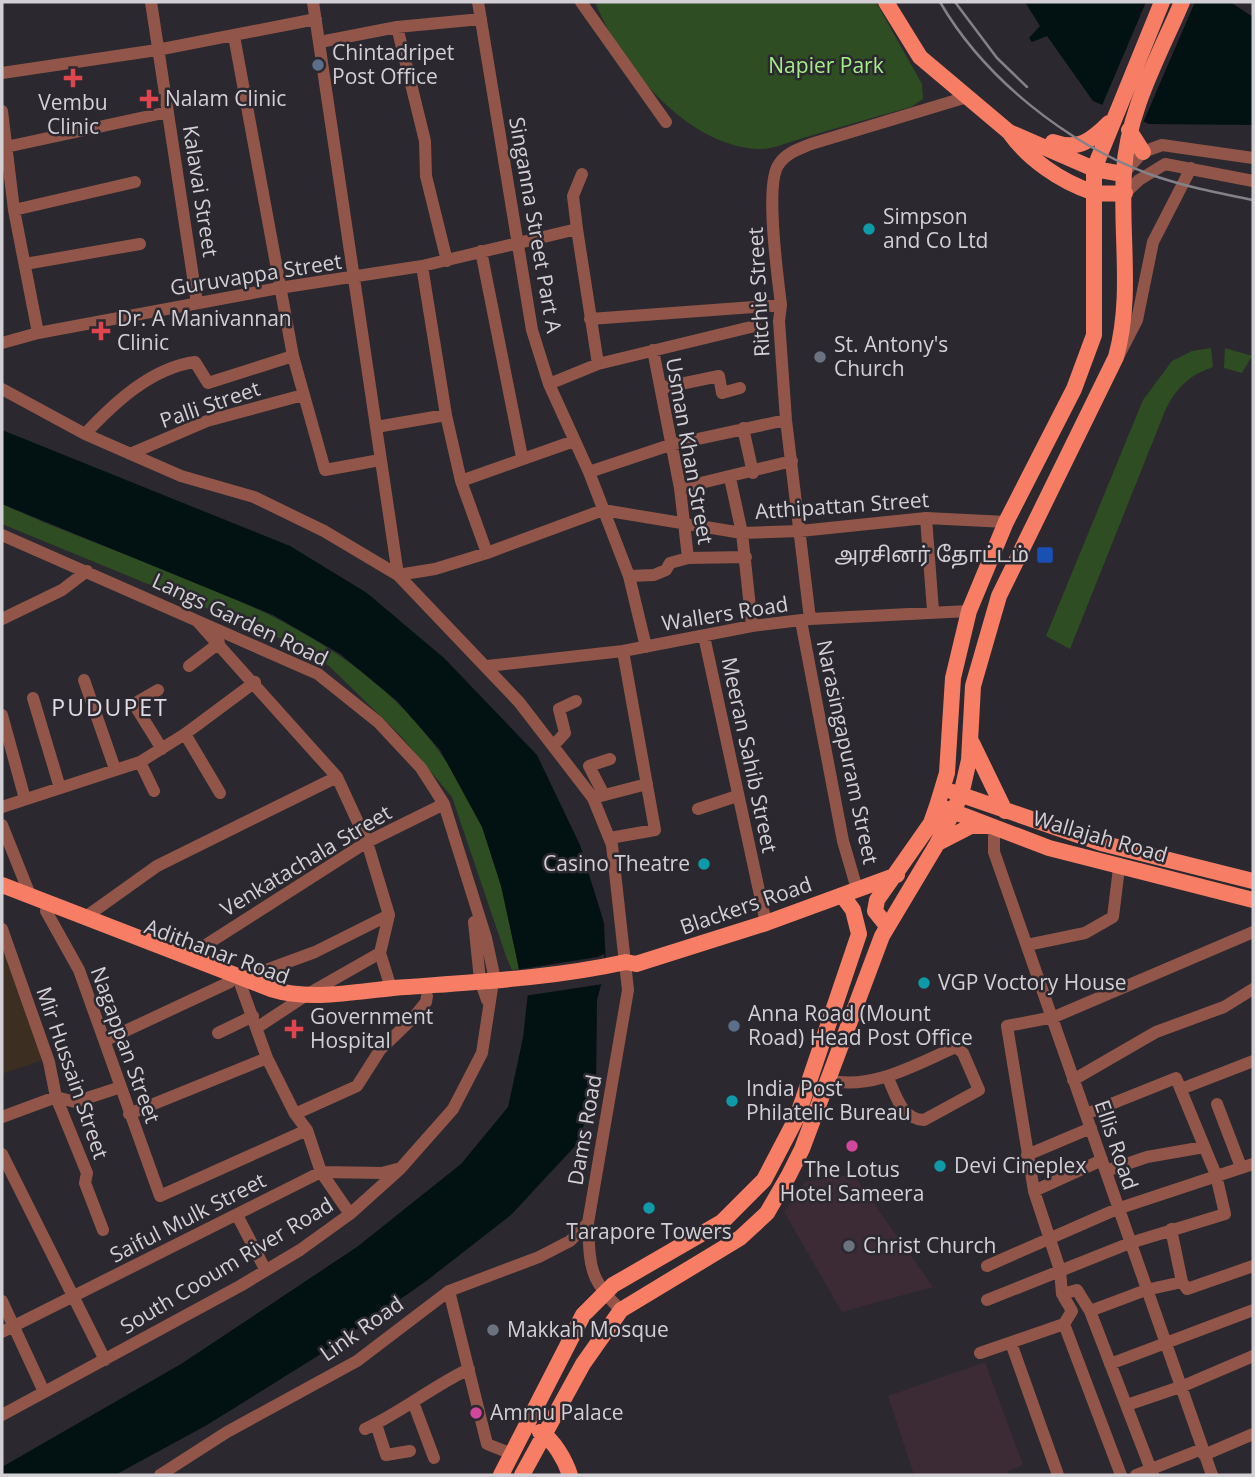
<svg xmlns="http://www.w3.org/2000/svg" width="1255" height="1477" font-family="'Open Sans','Noto Sans Tamil',sans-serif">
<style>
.industrial{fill:#3c2e21}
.education{fill:#3c2b35}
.green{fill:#2e4d22}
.water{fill:#021212}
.pier{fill:#2b282f}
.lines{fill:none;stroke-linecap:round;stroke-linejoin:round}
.minor{stroke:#915649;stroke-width:12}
.major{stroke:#f77e64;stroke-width:16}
.rail{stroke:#848288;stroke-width:2.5}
.service-dot{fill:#5c6f8a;stroke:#2b282f;stroke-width:2.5}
.health-dot{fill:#e0444e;stroke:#2b282f;stroke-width:2.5}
.culture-dot{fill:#0f9aa8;stroke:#2b282f;stroke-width:2.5}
.worship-dot{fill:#6b7280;stroke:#2b282f;stroke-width:2.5}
.transit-dot{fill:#1a4fb4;stroke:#2b282f;stroke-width:2.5}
.hotel-dot{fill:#d1479c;stroke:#2b282f;stroke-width:2.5}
.labels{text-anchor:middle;stroke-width:5;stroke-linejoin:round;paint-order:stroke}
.poi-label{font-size:21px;fill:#d2d0d5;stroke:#2b282f;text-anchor:start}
.park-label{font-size:21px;fill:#a5ee8a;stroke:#2b282f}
.street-label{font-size:21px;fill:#d2d0d5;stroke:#2b282f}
.neighbourhood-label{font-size:23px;letter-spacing:2px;fill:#e0dce5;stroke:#2b282f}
</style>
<rect width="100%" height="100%" fill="#2b282f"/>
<path class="industrial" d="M2 934 45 1059 2 1074Z"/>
<path class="education" d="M853 1174 933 1287 842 1312 784 1212 805 1182Z
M985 1362 1023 1465 1008 1471 1009 1475H914L888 1396Z"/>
<path class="green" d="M595 2H876L922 84 923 99 911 107C875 117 839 127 803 138 789 142 772 150 757 149 685 145 620 64 595 2Z
M1211 348 1213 367C1188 376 1177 387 1165 411L1070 649 1046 636 1143 400 1172 361 1192 351Z
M1225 348 1252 356 1242 373 1224 368Z
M2 504C187 589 390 618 481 825 501 870 509 921 519 969L512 970 507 959 452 797 400 735 329 666 294 644 2 524Z"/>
<path class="water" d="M1025 2H1230L1253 17V125L1149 124 1093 101 1047 36 1032 42 1029 38 1040 26Z
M2 430 290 546 367 593 444 658 537 755 580 845 604 923 606 966 597 1000 596 1094 576 1145 511 1215 425 1282 324 1352 207 1425 115 1475H2V1467L181 1364 357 1247 461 1164 508 1107 523 1038 528 992 519 969 501 886 482 827 440 750 397 701 340 654 273 615 2 504Z"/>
<path class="pier" d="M1146 2H1195L1142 125 1101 108Z
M604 954 607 974 603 984 524 996 515 970 598 957Z"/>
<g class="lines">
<path class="minor" d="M151 2 197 303
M313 2 398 575 435 569 487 553 603 510 742 533 800 531 926 518 1006 522
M478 2 532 330 549 384 589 472 629 576 646 647
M581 2 666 122
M397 27 425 141 426 176 447 261
M234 36 293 356 325 470 380 460
M320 42 397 27 481 19
M2 73 157 50 316 19
M2 111 14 210 38 333
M6 147 168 112
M1124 173 1143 152 1162 145 1253 158
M1125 193 1139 180 1165 164 1253 181
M14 210 135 182
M577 229 598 364
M481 251 522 457
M25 264 140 244
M422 266 446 415 461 481 487 553
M590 319 781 305
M2 343 38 333 279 288 422 266 577 229 573 196 582 174
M653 350 680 488 688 558
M1119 355 1137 320 1153 242 1191 168
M549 384 598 364 755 326
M661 388 719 376 722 393 740 388
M2 389 85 434 181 476 254 497 324 531 398 575 519 702 593 798 612 845 628 990 588 1223C590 1265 588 1279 621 1310
M376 427 446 415
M743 428 753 473
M85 434C114 403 151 368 195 362L208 383 293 356
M130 454 207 421 303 395
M589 472 670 445 786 420
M730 478 742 533 752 626
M461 481 574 441
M680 488 792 461
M926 518 933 611
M2 535 318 674 378 722 421 768 444 804 486 938 494 975 482 1053 453 1109 400 1169 350 1214 300 1250 240 1286 2 1415
M629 576 654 575 666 570 670 563 688 558 746 557
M2 619 62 590 87 571
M810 619 786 420 779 321 781 305C778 278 764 183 779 164 786 153 799 149 811 144L967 97
M801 621 843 841 857 889
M198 622 337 777 367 842 389 915 380 953 308 994 258 1027
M704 636 766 923
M189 666 219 643
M487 666 623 651 752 626 810 619 969 611
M84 680 115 769
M158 690 134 704 162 749
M33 698 60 788
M2 715 25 799
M185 734 220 793
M554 745 565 733 559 709 576 701
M140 762 154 791
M604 795 589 766 610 759
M597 797 647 784
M2 807 140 762 185 734 255 682
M698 809 737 796
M2 825 30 895
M994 826V852L1212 1475
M610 838 655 830 623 651
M46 911 79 970 160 1196 307 1130
M87 916 157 866 337 777
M474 922 480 980 487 1000
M2 929 49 1062 56 1097 87 1173 85 1183 103 1230
M1027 945 1085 933 1113 917 1119 868
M380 953 391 988
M190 955 367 842 444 804
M244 978 315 952 389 915
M241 986 267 1058 295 1114 307 1130 321 1172 350 1214
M218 1033 253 1016
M106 1040 230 982
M828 1080C872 1091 916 1064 956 1047L963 1053 979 1090 924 1120C901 1119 896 1095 887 1076
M1073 1080 1156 1032 1224 1007 1253 989
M1181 1089 1253 1061
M1217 1104 1241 1167
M129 1114 267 1058
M295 1114 357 1086 380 1050 414 1017 426 1002 427 996
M2 1117 56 1097 75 1102 121 1087
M2 1154 105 1360
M1027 1155 1091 1128
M1106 1171 1147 1157 1204 1147
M1034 1191 1102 1160
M237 1215 265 1269
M1171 1229 1182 1282
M987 1266 1117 1209 1253 1164
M449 1291 487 1444 512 1454
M1062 1294 1077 1290 1090 1311 1153 1475
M987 1300 1130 1243 1225 1214 1216 1175 1176 1078 1086 1114
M2 1301 44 1392
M1090 1311 1146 1290 1182 1282 1187 1289 1253 1266
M1064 1324 1121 1475
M2 1332 321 1172 382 1173 397 1169
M1011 1343 1058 1475
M980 1353 1064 1324 1072 1311 1062 1294 1060 1270 1034 1191 1007 1026 1054 1017 1253 932
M1110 1364 1253 1310
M413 1402 434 1458
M1127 1405 1183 1386 1253 1356
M376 1424 386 1455 410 1451
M365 1429C402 1412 433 1386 469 1369
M1204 1455 1253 1434
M160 1475 227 1432 357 1361 449 1291 539 1257 570 1241 588 1223
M1136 1475 1202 1449"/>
<path class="major" d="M886 2 920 57 1009 132 1094 169 1123 174
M1129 130 1143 152
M1009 132C1028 159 1060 181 1092 192 1102 195 1115 193 1125 193
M1053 142C1078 151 1091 141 1109 123
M972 743 1005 811
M953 792 1101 843 1253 881
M944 808 1049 848 1253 900
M938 843 971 826H988
M2 885 271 989C309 1001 354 992 393 988 472 982 549 979 626 962L636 964 766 923 897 875
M887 926 875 911 877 900 931 823 937 806 947 773 953 678 969 611 1006 522 1074 389 1094 335V169L1162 2
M540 1432C554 1440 565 1460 570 1475
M501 1475 583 1315 613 1285 722 1222 764 1180 797 1117 859 934 853 910 842 895
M522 1475 583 1364 621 1310 740 1238 767 1213 789 1175 802 1149 882 936 937 844 961 795 969 760 973 686 999 596 1116 357C1133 296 1120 234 1124 172 1127 112 1159 56 1182 2"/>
<path class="rail" d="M940 2C984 78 1066 143 1149 174 1182 186 1219 193 1253 200
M955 2 997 58 1027 87"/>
</g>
<g class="service-dot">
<circle cx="318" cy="65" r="7"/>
<circle cx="734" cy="1026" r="7"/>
</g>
<g class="health-dot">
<path d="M69.5 67.5h7v7h7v7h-7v7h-7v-7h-7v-7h7z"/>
<path d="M145.5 88.5h7v7h7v7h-7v7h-7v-7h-7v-7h7z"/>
<path d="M97.5 320.5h7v7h7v7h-7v7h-7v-7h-7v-7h7z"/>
<path d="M290.5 1018.5h7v7h7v7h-7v7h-7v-7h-7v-7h7z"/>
</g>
<g class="culture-dot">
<circle cx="869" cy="229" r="7"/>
<circle cx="704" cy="864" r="7"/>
<circle cx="924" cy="983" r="7"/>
<circle cx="732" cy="1101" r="7"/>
<circle cx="940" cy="1166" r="7"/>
<circle cx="649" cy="1208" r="7"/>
</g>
<g class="worship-dot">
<circle cx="820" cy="357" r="7"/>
<circle cx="849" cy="1246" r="7"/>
<circle cx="493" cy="1330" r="7"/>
</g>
<rect class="transit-dot" x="1036" y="546" width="18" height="18" rx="3.5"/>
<g class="hotel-dot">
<circle cx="852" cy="1146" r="7"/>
<circle cx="476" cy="1413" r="7"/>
</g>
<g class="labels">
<g class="poi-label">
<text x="332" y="60">Chintadripet<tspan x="332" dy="24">Post Office</tspan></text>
<text x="165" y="106">Nalam Clinic</text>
<text x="73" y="110" text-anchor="middle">Vembu<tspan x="73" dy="24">Clinic</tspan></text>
<text x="883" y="224">Simpson<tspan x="883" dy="24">and Co Ltd</tspan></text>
<text x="117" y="326">Dr. A Manivannan<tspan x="117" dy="24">Clinic</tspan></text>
<text x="834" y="352">St. Antony's<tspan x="834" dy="24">Church</tspan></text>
<text x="1029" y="562" text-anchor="end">அரசினர் தோட்டம்</text>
<text x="690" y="871" text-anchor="end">Casino Theatre</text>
<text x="938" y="990">VGP Voctory House</text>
<text x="748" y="1021">Anna Road (Mount<tspan x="748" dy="24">Road) Head Post Office</tspan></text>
<text x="310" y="1024">Government<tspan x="310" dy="24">Hospital</tspan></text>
<text x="746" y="1096">India Post<tspan x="746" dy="24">Philatelic Bureau</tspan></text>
<text x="954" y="1173">Devi Cineplex</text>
<text x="852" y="1177" text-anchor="middle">The Lotus<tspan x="852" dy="24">Hotel Sameera</tspan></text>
<text x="649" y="1239" text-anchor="middle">Tarapore Towers</text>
<text x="863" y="1253">Christ Church</text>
<text x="507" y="1337">Makkah Mosque</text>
<text x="490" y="1420">Ammu Palace</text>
</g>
<g class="park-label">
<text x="826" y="73">Napier Park</text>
</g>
<g class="street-label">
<text transform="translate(200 191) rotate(81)" y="7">Kalavai Street</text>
<text transform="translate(535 225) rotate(80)" y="7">Singanna Street Part A</text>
<text transform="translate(256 275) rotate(-9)" y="7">Guruvappa Street</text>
<text transform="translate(759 292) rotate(-93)" y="7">Ritchie Street</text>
<text transform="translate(210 405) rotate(-19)" y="7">Palli Street</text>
<text transform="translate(689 451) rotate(80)" y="7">Usman Khan Street</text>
<text transform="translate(842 506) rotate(-4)" y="7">Atthipattan Street</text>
<text transform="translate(725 614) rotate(-9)" y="7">Wallers Road</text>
<text transform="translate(240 620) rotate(25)" y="7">Langs Garden Road</text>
<text transform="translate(847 752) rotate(78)" y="7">Narasingapuram Street</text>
<text transform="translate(749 755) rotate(78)" y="7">Meeran Sahib Street</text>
<text transform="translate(1100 837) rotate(16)" y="7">Wallajah Road</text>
<text transform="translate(306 861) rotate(-31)" y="7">Venkatachala Street</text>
<text transform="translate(746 906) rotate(-19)" y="7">Blackers Road</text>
<text transform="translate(217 952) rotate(20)" y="7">Adithanar Road</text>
<text transform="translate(125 1045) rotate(70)" y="7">Nagappan Street</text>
<text transform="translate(72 1073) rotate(71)" y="7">Mir Hussain Street</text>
<text transform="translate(585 1130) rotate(-80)" y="7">Dams Road</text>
<text transform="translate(1116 1145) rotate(71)" y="7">Ellis Road</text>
<text transform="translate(188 1218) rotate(-27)" y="7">Saiful Mulk Street</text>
<text transform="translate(227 1266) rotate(-31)" y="7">South Cooum River Road</text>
<text transform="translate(362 1329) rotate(-35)" y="7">Link Road</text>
</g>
<g class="neighbourhood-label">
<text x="110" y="716">PUDUPET</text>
</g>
</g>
<rect width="1255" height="1477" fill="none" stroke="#d2d0d5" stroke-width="7"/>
</svg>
